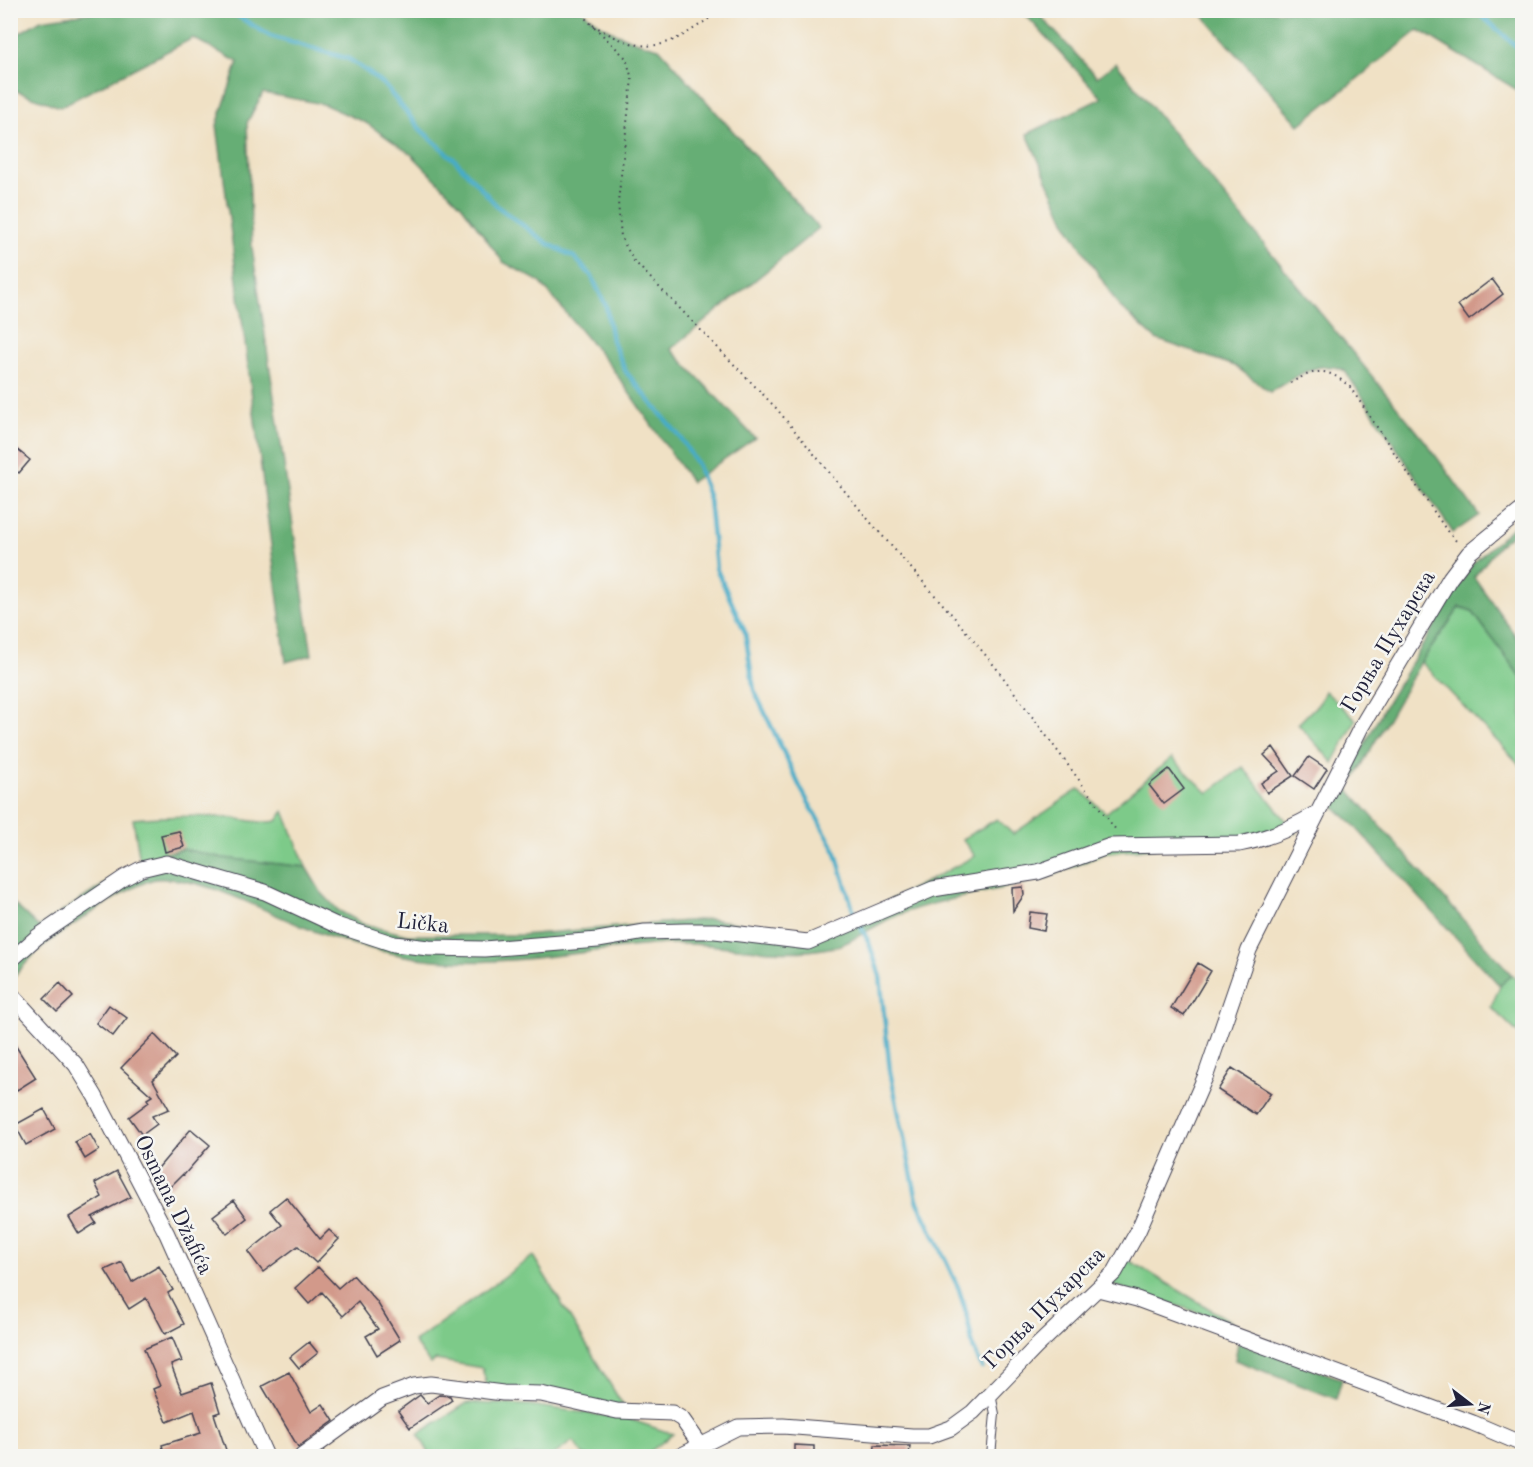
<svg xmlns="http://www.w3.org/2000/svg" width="1533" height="1467" font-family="'Old Standard TT',serif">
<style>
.green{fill:#7dca89;stroke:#507662;stroke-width:1.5}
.forest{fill:#66ae75;stroke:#446858;stroke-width:1.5}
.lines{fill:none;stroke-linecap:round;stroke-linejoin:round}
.stream{stroke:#47acc7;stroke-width:4.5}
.building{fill:#d2998a}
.lane-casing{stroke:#413f50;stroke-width:10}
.street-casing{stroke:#413f50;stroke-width:17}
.path{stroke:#413f50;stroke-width:2;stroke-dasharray:1.5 4.5;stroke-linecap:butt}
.lane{stroke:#fff;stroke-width:8}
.street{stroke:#fff;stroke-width:15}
.labels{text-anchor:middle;stroke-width:5;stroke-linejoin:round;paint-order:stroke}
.street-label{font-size:22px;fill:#22223b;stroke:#f6f6f2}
</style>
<rect width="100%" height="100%" fill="#f6f6f2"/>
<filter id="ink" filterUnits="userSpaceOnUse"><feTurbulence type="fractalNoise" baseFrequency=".0167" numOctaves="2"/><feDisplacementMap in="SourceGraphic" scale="12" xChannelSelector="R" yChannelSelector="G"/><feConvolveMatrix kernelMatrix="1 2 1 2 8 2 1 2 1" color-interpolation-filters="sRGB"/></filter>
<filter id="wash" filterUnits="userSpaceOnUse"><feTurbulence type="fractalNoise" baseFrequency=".008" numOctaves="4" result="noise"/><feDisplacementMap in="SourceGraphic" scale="24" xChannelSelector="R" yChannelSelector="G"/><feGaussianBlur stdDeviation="1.35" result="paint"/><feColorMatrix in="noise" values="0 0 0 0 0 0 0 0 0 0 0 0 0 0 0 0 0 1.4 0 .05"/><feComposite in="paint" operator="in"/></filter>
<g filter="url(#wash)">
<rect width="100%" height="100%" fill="#f0e1c5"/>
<path class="green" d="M1460 607 1472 611 1522 679V767L1421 662Z
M1325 691 1356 720 1333 763 1298 724 1320 702Z
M1172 758 1208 793 1243 767 1296 833 1106 853 1047 878 972 895 928 881 975 856 962 839 997 819 1013 834 1079 789 1106 813Z
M284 811 306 867 223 858 183 849 140 861 133 819C166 816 198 815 231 818 248 820 261 824 277 821Z
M1511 974 1522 985V1037L1491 1007 1500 986Z
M1120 1255 1235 1324 1109 1284Z
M533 1256 619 1399 625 1406 488 1389 482 1368 436 1360 430 1364 414 1342Z
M467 1403 529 1405 629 1419 673 1434 644 1456H584L573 1441 552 1456H431L418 1434Z"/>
<path class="forest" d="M582 10C604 31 631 41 659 48L819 228 671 349 755 438 691 482 612 368 540 282 503 262 462 206 412 155 366 123 323 104 263 93 247 123 252 247 312 655 286 662 217 125 238 62 193 38 60 107 11 89V38L41 20 101 11Z
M1022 11H1036L1097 77 1116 63 1425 441 1479 515 1453 533 1345 371C1319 357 1293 379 1270 392L1235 366 1156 339 1118 305 1067 225 1027 134 1102 98Z
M1199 11H1522V93L1419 30 1299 125Z
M1522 519V527L1501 543 1474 577 1522 645V679L1472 611 1460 607 1421 662 1348 789 1511 974 1500 986 1349 820 1333 806 1382 711 1473 563Z
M183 849 223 858 306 867 321 892 338 910 365 925 408 935H521L710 919 792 931 816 932 858 916 927 881 972 895C944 901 915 907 889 919 870 928 849 945 829 948 775 959 721 941 666 944 581 949 490 972 405 956 372 950 338 941 306 928 263 911 204 876 156 879 137 881 64 930 46 944 33 954 22 968 11 980L10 900 39 927 140 861Z
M1238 1342 1342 1379 1336 1399 1235 1360Z"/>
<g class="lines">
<path class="stream" d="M228 10 270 36 349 59 369 73 384 85 421 130 455 160 498 207 547 243 574 257 591 275 606 306 612 340 626 372 680 437 698 466 709 499 716 568 745 632 754 690 801 789 835 850 854 913 869 943 880 976 890 1071 917 1200 958 1287 966 1312 973 1347 982 1368
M1475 10 1522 51"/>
</g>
<g id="blocks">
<path class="building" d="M1492 279 1503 294 1469 320 1458 305Z
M10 444 30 460 19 473 10 466Z
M1273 747 1293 776 1267 793 1261 783 1279 771 1264 755Z
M1309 757 1327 769 1314 789 1295 776Z
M1169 769 1184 789 1164 804 1149 785Z
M179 831 184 847 165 852 161 835Z
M1023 887 1024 895 1013 911 1012 888Z
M1030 912 1047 914 1044 931 1028 928Z
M1198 963 1211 971 1184 1016 1171 1008Z
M60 983 73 997 57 1012 44 999Z
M109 1005 127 1018 113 1036 96 1023Z
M154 1034 176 1057 153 1080 169 1109 152 1116 157 1124 142 1135 129 1117 149 1102 147 1099 152 1096 121 1068Z
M10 1037 36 1078 17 1090 10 1080Z
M1232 1068 1271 1093 1256 1115 1218 1090Z
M44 1109 55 1129 26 1145 15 1125Z
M191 1129 210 1145 184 1175 183 1174 169 1188 154 1173Z
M90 1134 99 1150 85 1159 75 1142Z
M117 1171 131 1197 92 1217 96 1223 79 1234 69 1217 102 1197 95 1183Z
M286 1197 320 1239 329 1230 339 1239 316 1263 298 1246 263 1272 248 1252 282 1225 270 1210Z
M234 1200 247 1218 227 1234 213 1216Z
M122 1262 132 1282 159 1266 173 1290 168 1293 184 1324 165 1334 146 1298 129 1309 105 1270Z
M318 1267 338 1288 353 1275 377 1302 400 1340 377 1355 366 1336 378 1329 358 1302 343 1316 322 1292 309 1304 295 1288Z
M172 1337 182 1361 171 1365 182 1393 211 1383 220 1412 214 1414 228 1456H165L162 1445 201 1433 194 1411 167 1422 153 1389 160 1386 144 1349Z
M309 1342 318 1353 299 1368 290 1357Z
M289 1372 311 1412 323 1404 334 1421 298 1447 262 1386Z
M420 1395 427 1403 439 1395 450 1396 452 1400 410 1428 398 1411Z
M794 1445 814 1446V1456H794Z
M875 1445 910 1446 909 1456H874Z"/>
</g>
</g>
<g filter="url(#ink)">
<use href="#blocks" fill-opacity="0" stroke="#413f50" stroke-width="1.5"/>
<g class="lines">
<g class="lane-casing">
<path id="lane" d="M991 1394 995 1414 991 1456"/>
</g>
<g class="street-casing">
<path id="street" d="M10 961 37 937 124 878 141 869 166 863 265 892 336 925 394 944 429 948 484 949 598 940 645 932 685 931H715L808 942 933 889 1038 872 1110 846 1239 844C1267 839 1290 829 1314 815
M10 993 76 1065 95 1096 167 1234 266 1456
M1098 1289 1137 1299 1473 1423 1522 1444
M302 1456 382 1398 414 1386 431 1384 503 1393 541 1394 617 1411 672 1413 682 1419 701 1446
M680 1456 738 1427 783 1426 912 1436H929L951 1428 973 1412 1036 1347 1115 1272 1138 1231 1206 1075 1249 950 1361 727 1450 578 1469 553 1522 510"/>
</g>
<path class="path" d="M577 10 626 58 632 79 618 202 621 237 633 260 776 408 872 524 954 617 997 669 1116 830
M593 25C651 61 670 46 721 10
M1290 383C1316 369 1326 366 1350 387L1447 531 1458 543"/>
<use href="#lane" class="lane"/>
<use href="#street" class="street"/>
</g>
</g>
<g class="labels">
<g class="street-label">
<text transform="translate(1387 641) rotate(-59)" y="8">Горња Пухарска</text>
<text transform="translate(423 922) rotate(6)" y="8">Lička</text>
<text transform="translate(175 1204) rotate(64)" y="8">Osmana Džafića</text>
<text transform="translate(1043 1307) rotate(-45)" y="8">Горња Пухарска</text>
</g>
</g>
<rect width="1533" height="1467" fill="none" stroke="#f6f6f2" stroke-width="36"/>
<g transform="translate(1470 1404) rotate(107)" stroke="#f6f6f2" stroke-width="4.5" paint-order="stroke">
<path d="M0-4.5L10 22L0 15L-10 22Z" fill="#22223b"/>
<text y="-9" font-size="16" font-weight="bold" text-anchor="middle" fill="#22223b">N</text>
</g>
</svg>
